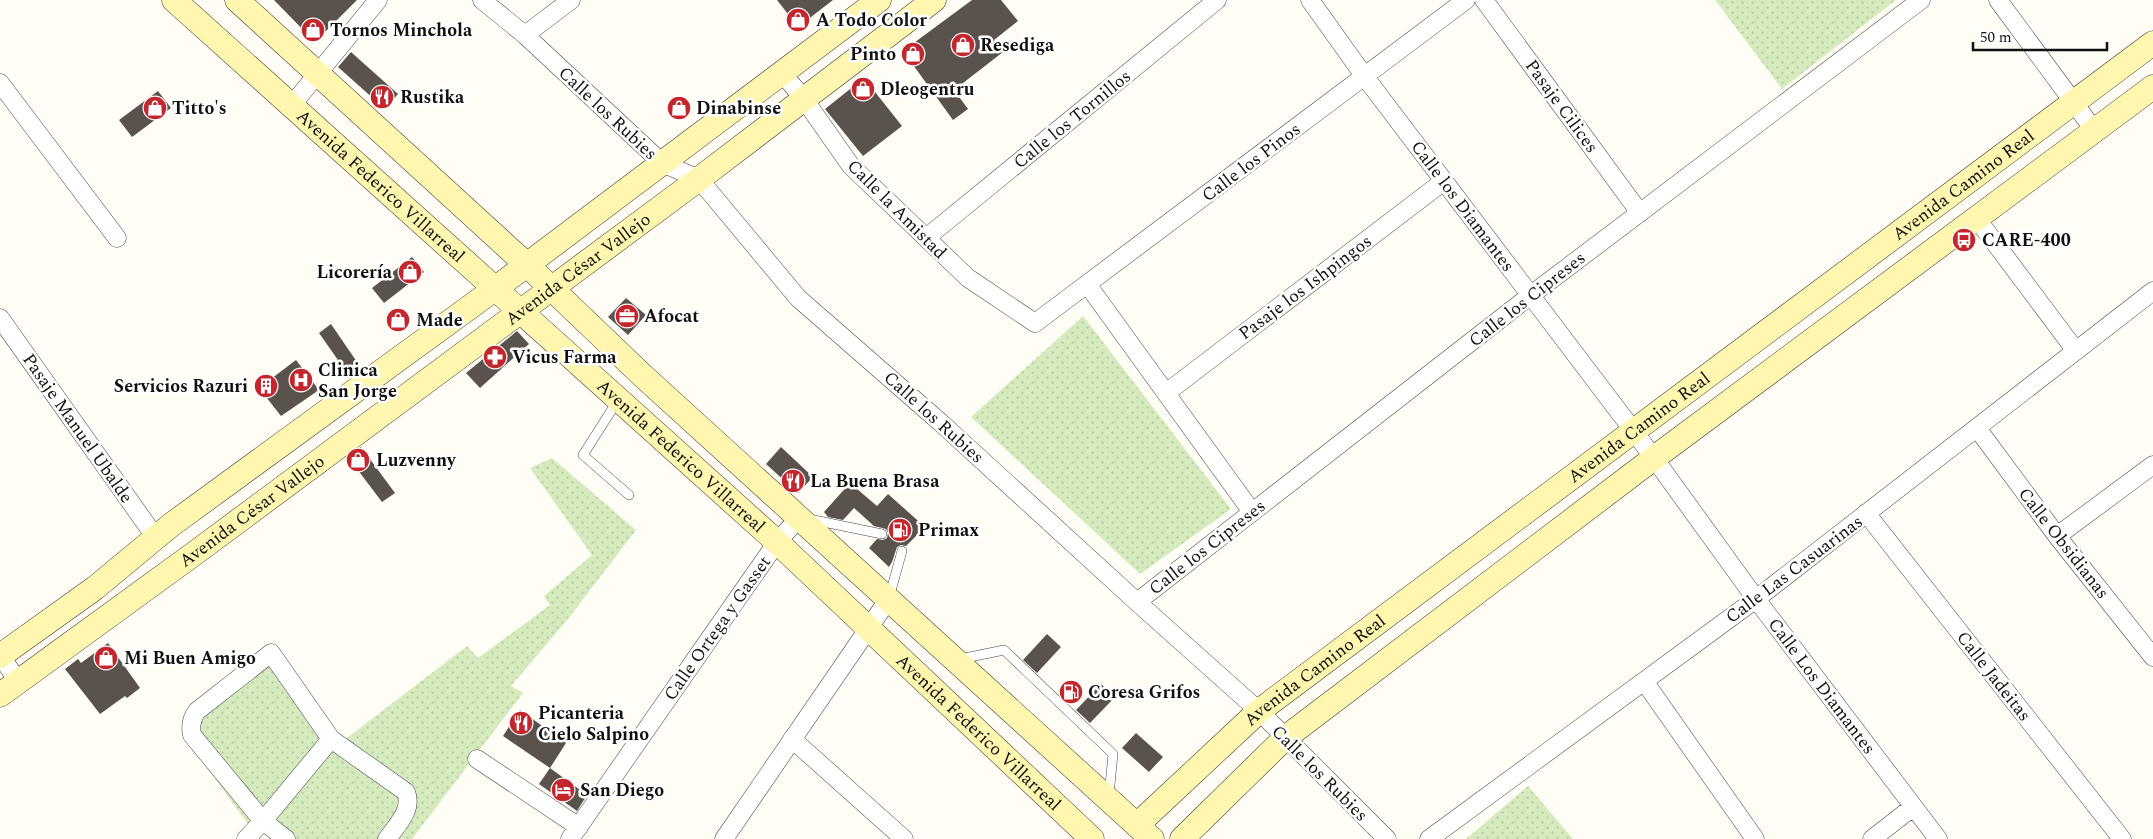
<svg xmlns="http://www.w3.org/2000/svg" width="2153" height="839" font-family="Spectral,serif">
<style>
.park{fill:url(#park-dots)}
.building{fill:#5a524d}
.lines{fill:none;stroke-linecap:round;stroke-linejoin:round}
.lane-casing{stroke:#444;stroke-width:10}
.street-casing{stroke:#444;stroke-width:19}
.secondary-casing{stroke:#333;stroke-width:25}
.lane{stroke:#fff;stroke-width:9}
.street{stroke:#fff;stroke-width:18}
.secondary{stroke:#fff6b0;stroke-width:24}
.labels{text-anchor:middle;stroke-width:5;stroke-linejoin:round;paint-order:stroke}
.poi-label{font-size:18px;font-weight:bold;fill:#111;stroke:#fff;text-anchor:start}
.street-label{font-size:18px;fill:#111;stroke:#fff}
</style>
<defs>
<pattern id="park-dots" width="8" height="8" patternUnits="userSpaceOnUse" patternTransform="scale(1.25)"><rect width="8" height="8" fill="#d5ebbd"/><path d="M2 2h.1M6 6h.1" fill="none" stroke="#b6c8a1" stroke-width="1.8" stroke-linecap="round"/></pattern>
</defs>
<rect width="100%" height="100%" fill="#fffdf5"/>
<path class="park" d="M1715 0H1896L1782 89Z
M1083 316 1231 509 1140 574 971 417Z
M552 458 636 530 568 619 511 686 523 693 412 839H274L260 830 254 839H235L250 827 181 731 272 664 334 748 467 646 478 658 550 605 544 596 592 555 530 468Z
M1528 786 1573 839H1466Z"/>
<path class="building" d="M274 0H357L315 42Z
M777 0H833L798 27Z
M972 0H1001L1018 21 994 40 1003 52 954 90 968 109 953 120 903 51Z
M351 52 398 94 385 109 338 67Z
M864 78 902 126 863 156 825 109Z
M158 91 171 108 132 137 119 120Z
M412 257 424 272 384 303 372 288Z
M626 298 646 315 628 335 608 317Z
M398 308 409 323 397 332 386 317Z
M331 324 357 362 345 370 319 333Z
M517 331 529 344 480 388 466 373Z
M296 360 319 390 281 416 259 388Z
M361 447 395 493 382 502 348 457Z
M781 447 813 477 798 493 766 464Z
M850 483 877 506 888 494 925 527 906 546 901 545 897 547 892 562 889 567 869 548 877 539 883 540 887 538 888 533 886 529 874 526 854 508 843 520 828 517 824 512Z
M1047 634 1061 647 1037 673 1023 660Z
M108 643 140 688 127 698 125 696 100 714 65 669 78 659 81 663Z
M1101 684 1115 697 1090 723 1076 710Z
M520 710 566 743 550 768 503 736Z
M1136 733 1163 757 1149 772 1122 748Z
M550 768 587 795 577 811 539 784Z"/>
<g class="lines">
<g class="lane-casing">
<path id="lane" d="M618 400 583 455 629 495
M809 519 882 534
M889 598 902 551
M960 659 1004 650 1113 754 1109 795"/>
</g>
<g class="street-casing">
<path id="street" d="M482 0 525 35 662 163 699 179 798 298 940 422 1137 602 1259 711 1387 839
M1310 0 1365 77 1654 458 1756 599 1938 839
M1484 0 1640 213
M1998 0 2094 130
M525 35 571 0
M781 72 804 99 851 166 968 278 1035 323 1466 0
M0 83 117 238
M292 105 378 0
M1977 219 2076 351
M926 238 1217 0
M1087 284 1252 512
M0 318 156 538
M1166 393 1444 181
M1977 428 2057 536 2153 657
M1866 513 2122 839
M2057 536 2153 465
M1137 602 1531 295 1921 0
M0 655 18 681
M1644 681 1755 839
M792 739 904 839
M477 759 579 827
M246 839 263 821 331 739
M286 839 263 821 192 735C190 726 191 719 197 711L271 653 331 739 406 792C413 810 397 825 387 839
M570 839 777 542 800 517
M724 839 888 600
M1429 839 1756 599 2153 291
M1872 839 1913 807"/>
</g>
<g class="secondary-casing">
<g id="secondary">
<path id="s1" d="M174 0 777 542 1092 839"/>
<path d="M237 0 527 265 643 376 1152 839"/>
<path d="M0 656 95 588 171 525 496 288 879 0"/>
<path id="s2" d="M0 695 195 553 699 179 934 0"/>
<path id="s3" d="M1137 825 1259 711 2153 43"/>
<path d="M1182 839 1285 738 1654 458 2153 87"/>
</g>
</g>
<use href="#lane" class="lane"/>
<use href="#street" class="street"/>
<use href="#secondary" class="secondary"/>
</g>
<defs>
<g id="shop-disc" transform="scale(1.25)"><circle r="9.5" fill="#c4262e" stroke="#fff"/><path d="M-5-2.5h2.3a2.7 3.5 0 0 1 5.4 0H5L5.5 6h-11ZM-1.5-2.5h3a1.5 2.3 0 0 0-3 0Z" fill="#fff"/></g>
<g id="restaurant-disc" transform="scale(1.25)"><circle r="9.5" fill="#c4262e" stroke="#fff"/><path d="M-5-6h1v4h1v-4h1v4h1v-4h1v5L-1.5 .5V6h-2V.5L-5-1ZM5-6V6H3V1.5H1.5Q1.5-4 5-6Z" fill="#fff"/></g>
<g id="bus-disc" transform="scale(1.25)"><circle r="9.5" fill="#c4262e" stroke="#fff"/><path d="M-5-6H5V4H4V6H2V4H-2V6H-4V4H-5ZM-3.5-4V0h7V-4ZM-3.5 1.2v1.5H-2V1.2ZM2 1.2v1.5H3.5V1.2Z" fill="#fff"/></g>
<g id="office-disc" transform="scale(1.25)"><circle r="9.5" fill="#c4262e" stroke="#fff"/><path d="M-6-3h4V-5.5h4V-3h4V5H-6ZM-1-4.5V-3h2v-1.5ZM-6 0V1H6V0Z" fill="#fff"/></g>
<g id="pharmacy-disc" transform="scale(1.25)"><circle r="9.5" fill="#c4262e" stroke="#fff"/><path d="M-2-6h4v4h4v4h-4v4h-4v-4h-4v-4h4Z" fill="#fff"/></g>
<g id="hospital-disc" transform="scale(1.25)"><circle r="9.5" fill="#c4262e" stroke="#fff"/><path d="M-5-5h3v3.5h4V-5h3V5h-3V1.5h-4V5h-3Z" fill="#fff"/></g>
<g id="building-disc" transform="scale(1.25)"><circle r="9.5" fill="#c4262e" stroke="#fff"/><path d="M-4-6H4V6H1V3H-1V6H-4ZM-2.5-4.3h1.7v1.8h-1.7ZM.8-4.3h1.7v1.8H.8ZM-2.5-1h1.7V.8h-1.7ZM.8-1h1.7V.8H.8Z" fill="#fff"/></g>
<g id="fuel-disc" transform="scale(1.25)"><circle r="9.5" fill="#c4262e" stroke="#fff"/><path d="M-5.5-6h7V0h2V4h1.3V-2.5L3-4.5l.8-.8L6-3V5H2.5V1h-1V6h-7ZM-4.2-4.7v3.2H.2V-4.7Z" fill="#fff"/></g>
<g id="hotel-disc" transform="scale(1.25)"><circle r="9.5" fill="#c4262e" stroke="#fff"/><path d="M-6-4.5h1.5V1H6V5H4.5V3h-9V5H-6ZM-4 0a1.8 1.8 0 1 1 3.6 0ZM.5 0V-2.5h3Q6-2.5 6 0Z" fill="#fff"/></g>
</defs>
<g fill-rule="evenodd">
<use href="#shop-disc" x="798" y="20"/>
<use href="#shop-disc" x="313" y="30"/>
<use href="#shop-disc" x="963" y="45"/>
<use href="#shop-disc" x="913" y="54"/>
<use href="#shop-disc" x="863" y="89"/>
<use href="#restaurant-disc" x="382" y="97"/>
<use href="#shop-disc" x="155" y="108"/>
<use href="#shop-disc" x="679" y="108"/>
<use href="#bus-disc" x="1964" y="240"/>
<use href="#shop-disc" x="410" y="272"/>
<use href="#office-disc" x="627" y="316"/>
<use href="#shop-disc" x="398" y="320"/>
<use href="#pharmacy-disc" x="495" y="357"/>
<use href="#hospital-disc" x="301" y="380"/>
<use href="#building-disc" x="266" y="386"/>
<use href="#shop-disc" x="358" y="460"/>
<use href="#restaurant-disc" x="793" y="481"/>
<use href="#fuel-disc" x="900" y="530"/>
<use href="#shop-disc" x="106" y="658"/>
<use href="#fuel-disc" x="1071" y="692"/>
<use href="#restaurant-disc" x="521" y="723"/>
<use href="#hotel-disc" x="563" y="790"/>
</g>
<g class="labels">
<g class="poi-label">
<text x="816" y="26">A Todo Color</text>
<text x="330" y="36">Tornos Minchola</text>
<text x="980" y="51">Resediga</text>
<text x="896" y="60" text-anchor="end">Pinto</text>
<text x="880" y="95">Dleogentru</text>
<text x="400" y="103">Rustika</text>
<text x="172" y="114">Titto's</text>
<text x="696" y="114">Dinabinse</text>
<text x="1982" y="246">CARE-400</text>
<text x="392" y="278" text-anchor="end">Licorería</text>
<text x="644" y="322">Afocat</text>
<text x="416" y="326">Made</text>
<text x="512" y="363">Vicus Farma</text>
<text x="318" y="376">Clinica<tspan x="318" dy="21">San Jorge</tspan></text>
<text x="248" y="392" text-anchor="end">Servicios Razuri</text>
<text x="376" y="466">Luzvenny</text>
<text x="810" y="487">La Buena Brasa</text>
<text x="918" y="536">Primax</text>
<text x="124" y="664">Mi Buen Amigo</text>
<text x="1088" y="698">Coresa Grifos</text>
<text x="538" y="719">Picanteria<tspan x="538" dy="21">Cielo Salpino</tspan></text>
<text x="580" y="796">San Diego</text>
</g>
<g class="street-label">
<text transform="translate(1562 106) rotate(54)" y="6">Pasaje Cilices</text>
<text transform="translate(608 113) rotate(43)" y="6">Calle los Rubies</text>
<text transform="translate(1072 119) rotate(-39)" y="6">Calle los Tornillos</text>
<text transform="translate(1251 162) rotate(-37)" y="6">Calle los Pinos</text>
<text dy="6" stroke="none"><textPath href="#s1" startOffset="278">Avenida Federico Villarreal</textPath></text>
<text dy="6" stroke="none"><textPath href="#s3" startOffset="1046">Avenida Camino Real</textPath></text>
<text transform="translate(1463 206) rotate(53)" y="6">Calle los Diamantes</text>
<text transform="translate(897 209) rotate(45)" y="6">Calle la Amistad</text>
<text dy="6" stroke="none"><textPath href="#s2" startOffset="718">Avenida César Vallejo</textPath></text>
<text transform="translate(1305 287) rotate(-37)" y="6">Pasaje los Ishpingos</text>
<text transform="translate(1527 299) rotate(-38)" y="6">Calle los Cipreses</text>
<text transform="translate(934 417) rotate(42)" y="6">Calle los Rubies</text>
<text dy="6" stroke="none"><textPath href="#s3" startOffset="641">Avenida Camino Real</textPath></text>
<text transform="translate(78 428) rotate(55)" y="6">Pasaje Manuel Ubalde</text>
<text dy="6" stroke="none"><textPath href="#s1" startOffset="682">Avenida Federico Villarreal</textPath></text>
<text dy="6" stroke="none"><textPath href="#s2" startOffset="312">Avenida César Vallejo</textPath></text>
<text transform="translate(2064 543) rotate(52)" y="6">Calle Obsidianas</text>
<text transform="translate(1207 547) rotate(-38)" y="6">Calle los Cipreses</text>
<text transform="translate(1794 569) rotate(-37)" y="6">Calle Las Casuarinas</text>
<text transform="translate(717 628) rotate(-55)" y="6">Calle Ortega y Gasset</text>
<text dy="6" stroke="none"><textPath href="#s3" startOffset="236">Avenida Camino Real</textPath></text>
<text transform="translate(1994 676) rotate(52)" y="6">Calle Jadeitas</text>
<text transform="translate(1822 686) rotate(53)" y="6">Calle Los Diamantes</text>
<text dy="6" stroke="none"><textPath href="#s1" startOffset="1088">Avenida Federico Villarreal</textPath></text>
<text transform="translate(1320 773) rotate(45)" y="6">Calle los Rubies</text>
</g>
</g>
<path d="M1973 42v8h134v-8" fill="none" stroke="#111111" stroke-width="2.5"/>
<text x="1980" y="42" font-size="15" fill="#111111" stroke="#ffffff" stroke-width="4" paint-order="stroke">50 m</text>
</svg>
